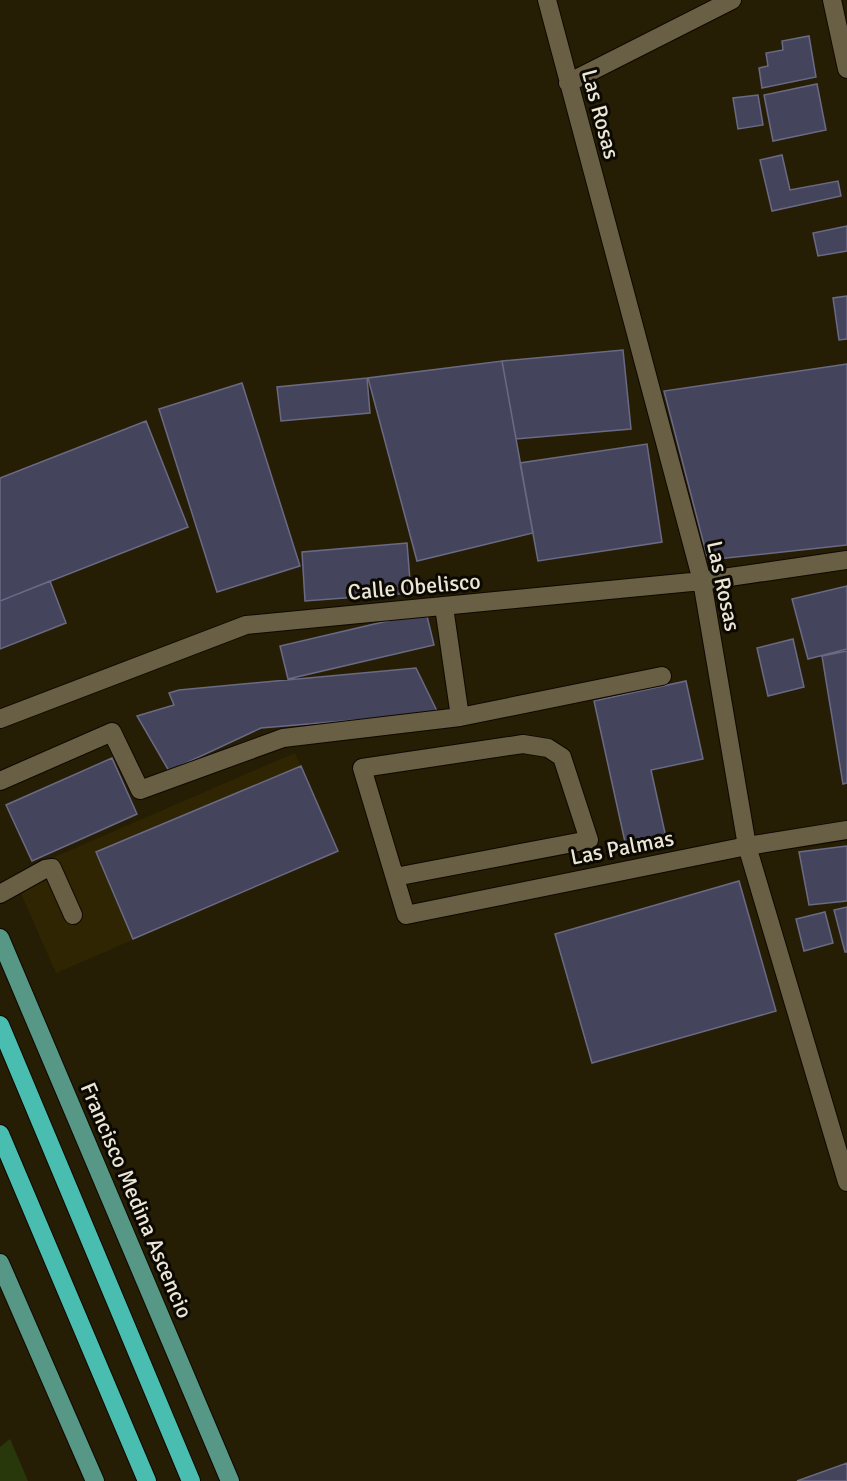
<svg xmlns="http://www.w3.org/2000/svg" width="847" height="1481" font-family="Signika,sans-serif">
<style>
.built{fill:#2f2502}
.green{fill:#29380a}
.building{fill:#45445d;stroke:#6b6a85;stroke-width:1.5}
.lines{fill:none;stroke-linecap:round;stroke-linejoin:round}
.minor-casing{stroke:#0f0800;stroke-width:20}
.major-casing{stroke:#0f0800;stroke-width:20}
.highway-casing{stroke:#0f0800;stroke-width:20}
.minor{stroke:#685f44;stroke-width:18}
.major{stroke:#569785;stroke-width:18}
.highway{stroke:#4abdb1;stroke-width:18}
.labels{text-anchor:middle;stroke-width:6;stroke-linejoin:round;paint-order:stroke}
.street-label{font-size:22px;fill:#ebe6d7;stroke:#0c0902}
</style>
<rect width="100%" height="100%" fill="#261e04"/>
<path class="built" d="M295 753 338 851 56 973 13 875Z"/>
<path class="green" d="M10 1439 28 1481H0V1447Z"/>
<path class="building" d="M809 36 816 77 762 88 759 68 768 66 766 53 783 50 782 41Z
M817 84 826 130 773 141 764 95Z
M758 95 763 125 738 129 733 98Z
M782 155 790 190 838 181 841 196 772 211 760 160Z
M847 226V251L818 256 813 233Z
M847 296V339L839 340 833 298Z
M623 350 631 429 516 439 502 361Z
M502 361 533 533 417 561 368 378Z
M847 364V545L708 560 664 391Z
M367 378 370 413 281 421 277 387Z
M242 383 300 566 217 592 159 409Z
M146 421 188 527 0 601V478Z
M647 444 662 542 538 561 520 463Z
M407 543 411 593 305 601 302 552Z
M50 581 66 623 0 649V601Z
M847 586V649L808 659 792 599Z
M426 612 434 645 288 679 280 646Z
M793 639 804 687 768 696 757 648Z
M847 651V783L843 784 822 656Z
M416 668 438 713 261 728 169 771 137 716 174 705 169 693 179 690Z
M686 681 703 759 651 770 667 842 627 851 594 701Z
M112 758 137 814 32 861 6 805Z
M301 766 338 851 133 939 96 852Z
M847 846V901L809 905 799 852Z
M739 881 776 1011 592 1063 555 934Z
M847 907V952H845L834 910Z
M825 912 833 943 804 951 796 919Z
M847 1463V1481H797Z"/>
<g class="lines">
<g class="minor-casing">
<path id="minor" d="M547 0 702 581 747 846 847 1182
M832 0 847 69
M568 83 732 0
M444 607 460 717
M0 719 246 625 702 581 847 560
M0 781 112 732 140 790 283 738 460 717 662 676
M395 877 589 840 562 757 548 748 523 744 362 768 406 915 747 846 847 830
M0 894 45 869 52 868 73 915"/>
</g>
<g class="major-casing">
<path id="major" d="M0 938 230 1481
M0 1263 95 1481"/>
</g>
<g class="highway-casing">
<path id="highway" d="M0 1025 191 1481
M0 1134 147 1481"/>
</g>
<use href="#minor" class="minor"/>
<use href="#major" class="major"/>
<use href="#highway" class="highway"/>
</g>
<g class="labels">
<g class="street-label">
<text transform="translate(601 114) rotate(75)" y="8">Las Rosas</text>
<text transform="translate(414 586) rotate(-5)" y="8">Calle Obelisco</text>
<text transform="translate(724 586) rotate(78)" y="8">Las Rosas</text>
<text transform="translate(622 847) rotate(-11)" y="8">Las Palmas</text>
<text transform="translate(137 1200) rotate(67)" y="8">Francisco Medina Ascencio</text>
</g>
</g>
</svg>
